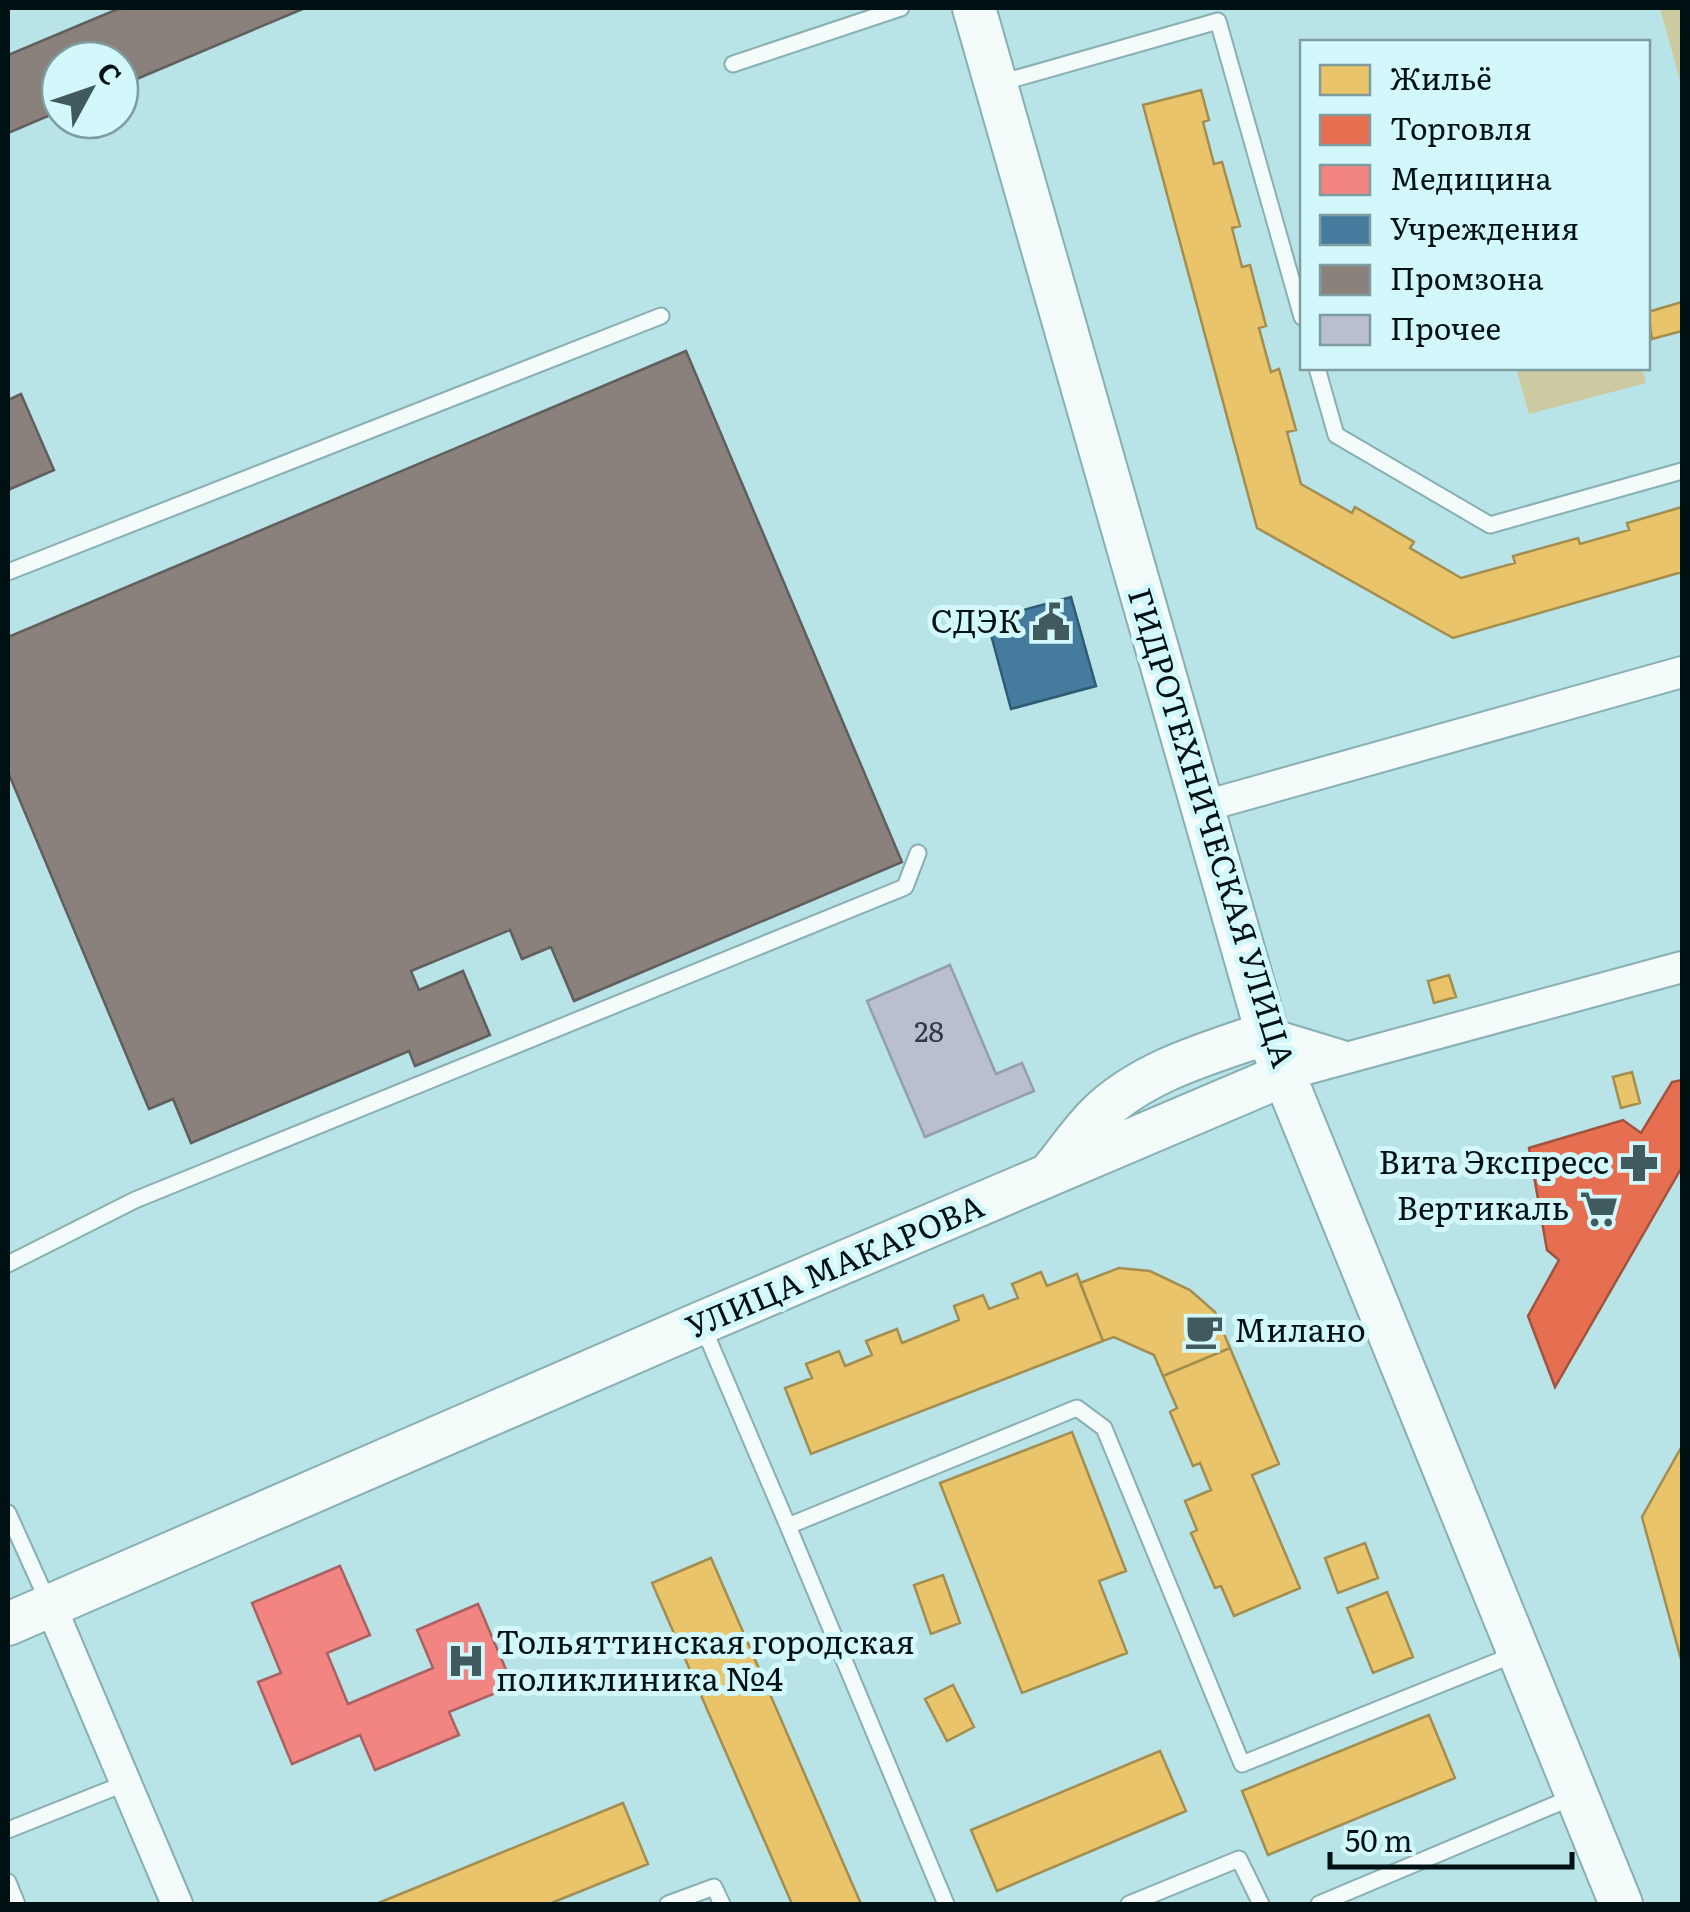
<svg xmlns="http://www.w3.org/2000/svg" width="1690" height="1912" font-family="Literata,serif">
<style>
.green{fill:#cccaa0}
.homes{fill:#e9c46a;stroke:#a38e50;stroke-width:2.5}
.shops{fill:#e76f51;stroke:#a2533f;stroke-width:2.5}
.health{fill:#f28482;stroke:#a96261;stroke-width:2.5}
.public{fill:#457b9d;stroke:#305b74;stroke-width:2.5}
.industry{fill:#8a817c;stroke:#615f5d;stroke-width:2.5}
.building{fill:#b9bfcf;stroke:#949faa;stroke-width:2.5}
.lines{fill:none;stroke-linecap:round;stroke-linejoin:round}
.lane-casing{stroke:#88afb3;stroke-width:19}
.street-casing{stroke:#88afb3;stroke-width:34}
.secondary-casing{stroke:#88afb3;stroke-width:46}
.lane{stroke:#f4fbfb;stroke-width:15}
.street{stroke:#f4fbfb;stroke-width:30}
.secondary{stroke:#f4fbfb;stroke-width:42}
.labels{text-anchor:middle;stroke-width:10;stroke-linejoin:round;paint-order:stroke}
.number-label{font-size:28px;fill:#2e3c43}
.poi-label{font-size:32px;fill:#001114;stroke:#d3f8fc;text-anchor:end}
.street-label{font-size:32px;fill:#001114;stroke:#d3f8fc}
</style>
<rect width="100%" height="100%" fill="#b8e3e7"/>
<path class="green" d="M1660 8H1682V88Z
M1516 368H1642L1646 383 1529 414Z"/>
<path class="homes" d="M1201 90 1209 120 1203 122 1214 164 1222 162 1240 226 1232 228 1242 267 1250 265 1266 326 1259 328 1271 372 1279 369 1296 430 1287 432 1301 484 1352 513 1355 507 1414 542 1410 548 1461 578 1515 563 1513 556 1578 538 1580 544 1629 530 1627 523 1682 507V572L1453 638 1257 528 1143 105Z
M1682 302V331L1652 339 1648 312Z
M1449 975 1456 997 1434 1003 1428 981Z
M1632 1072 1640 1103 1621 1108 1613 1077Z
M1119 1268 1150 1271 1190 1290 1215 1312 1230 1348 1163 1376 1154 1355 1114 1337 1103 1341 1080 1283Z
M1041 1272 1047 1286 1077 1274 1103 1341 811 1454 785 1388 812 1378 806 1364 839 1351 845 1366 872 1355 866 1341 897 1329 902 1343 959 1320 954 1306 983 1295 989 1309 1018 1298 1012 1284Z
M1230 1348 1279 1464 1252 1475 1300 1588 1234 1616 1221 1586 1215 1588 1191 1533 1197 1530 1185 1501 1211 1490 1200 1463 1193 1466 1170 1412 1177 1408 1163 1376Z
M1072 1432 1126 1571 1099 1581 1127 1653 1022 1693 940 1483Z
M1682 1446V1663L1642 1517Z
M1365 1543 1378 1578 1338 1593 1325 1558Z
M711 1558 861 1904H792L652 1583Z
M943 1575 960 1623 931 1634 914 1585Z
M1387 1592 1413 1657 1373 1673 1347 1608Z
M953 1685 974 1727 947 1741 925 1699Z
M1429 1715 1455 1778 1268 1855 1242 1791Z
M1160 1751 1186 1811 997 1891 971 1830Z
M623 1803 648 1864 549 1904H376Z"/>
<path class="shops" d="M1682 1080V1167L1555 1387 1528 1316 1559 1260 1547 1250 1529 1148 1623 1120 1641 1133 1672 1082Z"/>
<path class="health" d="M340 1566 370 1635 327 1653 348 1704 433 1668 417 1630 478 1604 513 1686 449 1712 459 1735 375 1770 360 1735 292 1764 258 1682 281 1673 252 1603Z"/>
<path class="public" d="M1071 597 1096 686 1011 709 987 620Z"/>
<path class="industry" d="M120 8H305L120 86V60H60V111L8 133V55Z
M686 351 902 862 574 1001 551 947 522 959 510 930 411 971 419 990 463 971 490 1035 415 1066 409 1051 191 1143 173 1099 149 1109 8 772V637Z
M21 394 54 470 8 490V400Z"/>
<path class="building" d="M950 965 996 1074 1022 1063 1034 1091 925 1137 867 1001Z"/>
<g class="lines">
<g class="lane-casing">
<path id="lane" d="M733 64 901 8
M1000 83 1218 21 1302 317
M1317 368 1336 435 1490 525 1682 471
M8 572 661 316
M8 1264 135 1200 905 887 918 853
M703 1327 788 1526 1077 1408 1104 1428 1242 1764 1518 1653
M8 1513 49 1604
M788 1526 946 1904
M8 1830 126 1783
M8 1882 17 1904
M668 1904 714 1887 722 1904
M1129 1904 1239 1859 1261 1904
M1319 1904 1573 1797"/>
</g>
<g class="street-casing">
<path id="street" d="M1201 807 1682 672
M1267 1033 1346 1057
M1284 1075 1682 967
M51 1607 177 1904"/>
</g>
<g class="secondary-casing">
<path id="secondary" d="M974 8 1267 1033 1621 1904
M1052 1171C1067 1153 1081 1132 1097 1116 1142 1071 1209 1053 1267 1033
M8 1624 701 1323 1284 1075"/>
</g>
<use href="#lane" class="lane"/>
<use href="#street" class="street"/>
<use href="#secondary" class="secondary"/>
</g>
<defs>
<g id="civic-bare" transform="scale(3)"><path d="M-.6-6.5H3V-4.5H.6V-3L4-1V1h2V6H-6V1h2V-1L-.6-3ZM-1.2 2.5V6h2.4V2.5Z" fill="#405a5e" stroke="#d3f8fc" stroke-width="2.5" paint-order="stroke"/></g>
<g id="pharmacy-bare" transform="scale(3)"><path d="M-2-6h4v4h4v4h-4v4h-4v-4h-4v-4h4Z" fill="#405a5e" stroke="#d3f8fc" stroke-width="2.5" paint-order="stroke"/></g>
<g id="supermarket-bare" transform="scale(3)"><path d="M-6-5.5h2.5l.6 2H6L4.5 2H-2.5L-4.4-4H-6ZM-1.5 3.2a1.3 1.3 0 1 0 .1 0ZM3 3.2a1.3 1.3 0 1 0 .1 0Z" fill="#405a5e" stroke="#d3f8fc" stroke-width="2.5" paint-order="stroke"/></g>
<g id="cafe-bare" transform="scale(3)"><path d="M-5.5-4.5H6V0H3Q3 3.5 0 3.5H-2.5Q-5.5 3.5-5.5 0ZM3-3.2v2h1.7v-2ZM-6 4.5H4V6H-6Z" fill="#405a5e" stroke="#d3f8fc" stroke-width="2.5" paint-order="stroke"/></g>
<g id="hospital-bare" transform="scale(3)"><path d="M-5-5h3v3.5h4V-5h3V5h-3V1.5h-4V5h-3Z" fill="#405a5e" stroke="#d3f8fc" stroke-width="2.5" paint-order="stroke"/></g>
</defs>
<g fill-rule="evenodd">
<use href="#civic-bare" x="1051" y="622"/>
<use href="#pharmacy-bare" x="1639" y="1163"/>
<use href="#supermarket-bare" x="1599" y="1209"/>
<use href="#cafe-bare" x="1204" y="1331"/>
<use href="#hospital-bare" x="466" y="1661"/>
</g>
<g class="labels">
<g class="number-label">
<text x="929" y="1042">28</text>
</g>
<g class="poi-label">
<text x="1021" y="633">СДЭК</text>
<text x="1609" y="1174">Вита Экспресс</text>
<text x="1569" y="1220">Вертикаль</text>
<text x="1234" y="1342" text-anchor="start">Милано</text>
<text x="496" y="1654" text-anchor="start">Тольяттинская городская<tspan x="496" dy="37">поликлиника №4</tspan></text>
</g>
<g class="street-label">
<text transform="translate(1211 828) rotate(73)" y="11">ГИДРОТЕХНИЧЕСКАЯ УЛИЦА</text>
<text transform="translate(835 1267) rotate(-23)" y="11">УЛИЦА МАКАРОВА</text>
</g>
</g>
<rect width="1690" height="1912" fill="none" stroke="#001114" stroke-width="20"/>
<rect x="1300" y="40" width="350" height="330" fill="#d3f8fc" stroke="#7f9c9f" stroke-width="2.5"/>
<rect x="1320" y="65" width="50" height="30" fill="#e9c46a" stroke="#7f9c9f" stroke-width="2.5"/>
<text x="1390" y="90" font-size="30" fill="#001114">Жильё</text>
<rect x="1320" y="115" width="50" height="30" fill="#e76f51" stroke="#7f9c9f" stroke-width="2.5"/>
<text x="1390" y="140" font-size="30" fill="#001114">Торговля</text>
<rect x="1320" y="165" width="50" height="30" fill="#f28482" stroke="#7f9c9f" stroke-width="2.5"/>
<text x="1390" y="190" font-size="30" fill="#001114">Медицина</text>
<rect x="1320" y="215" width="50" height="30" fill="#457b9d" stroke="#7f9c9f" stroke-width="2.5"/>
<text x="1390" y="240" font-size="30" fill="#001114">Учреждения</text>
<rect x="1320" y="265" width="50" height="30" fill="#8a817c" stroke="#7f9c9f" stroke-width="2.5"/>
<text x="1390" y="290" font-size="30" fill="#001114">Промзона</text>
<rect x="1320" y="315" width="50" height="30" fill="#b9bfcf" stroke="#7f9c9f" stroke-width="2.5"/>
<text x="1390" y="340" font-size="30" fill="#001114">Прочее</text>
<g transform="translate(90 90) rotate(50)"><circle r="48" fill="#d3f8fc" stroke="#7f9c9f" stroke-width="2.5"/>
<path d="M0-8L18 38L0 25L-18 38Z" fill="#405a5e"/>
<text y="-15" font-size="28" font-weight="bold" text-anchor="middle" fill="#001114">С</text>
</g>
<path d="M1330 1852v15h242v-15" fill="none" stroke="#001114" stroke-width="5"/>
<text x="1345" y="1852" font-size="30" fill="#001114" stroke="#d3f8fc" stroke-width="8" paint-order="stroke">50 m</text>
</svg>
